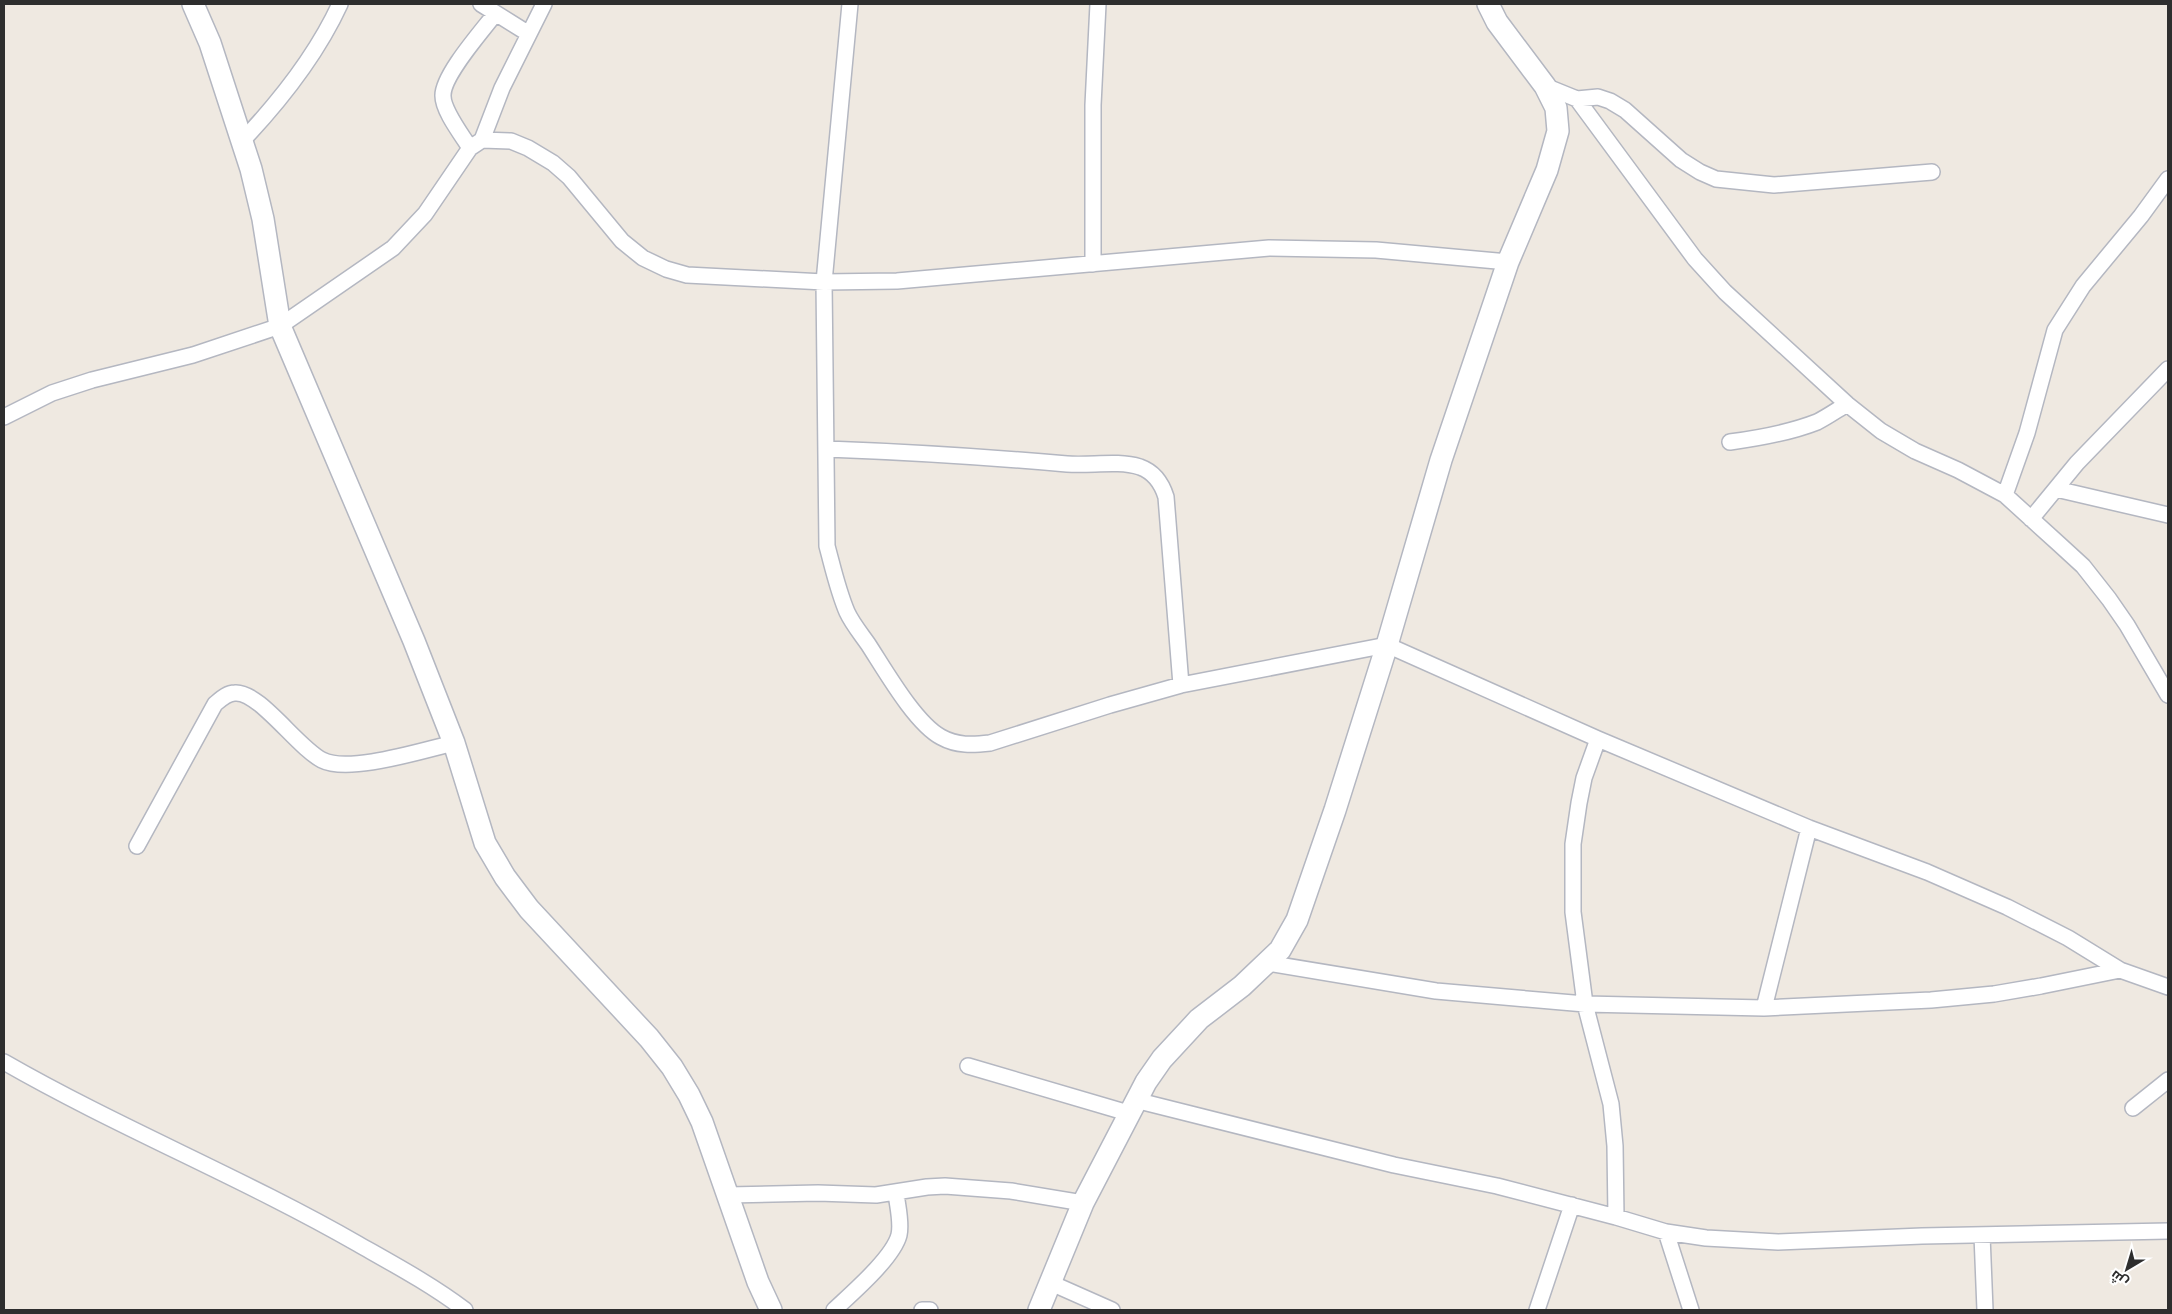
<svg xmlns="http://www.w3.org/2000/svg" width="2172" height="1314" font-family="Karla,Cairo,sans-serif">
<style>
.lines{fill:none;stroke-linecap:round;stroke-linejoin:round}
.street-casing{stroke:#b4b7c1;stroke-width:18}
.secondary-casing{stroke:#b4b7c1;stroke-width:24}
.street{stroke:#fff;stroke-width:15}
.secondary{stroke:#fff;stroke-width:21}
</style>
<rect width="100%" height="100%" fill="#efe9e1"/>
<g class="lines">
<g class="street-casing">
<path id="street" d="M481 4 529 34
M850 4 824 282 827 546C833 568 838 591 847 612 852 623 861 634 868 644 885 670 915 723 941 737 957 746 973 745 990 743L1110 705 1181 685 1387 645 1598 739 1809 828 1927 872 2007 907 2068 938 2120 970
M1545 86 1577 99 1695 259 1725 292 1847 404 1881 431 1915 451 1958 470 2005 495 2059 544 2083 566 2109 599 2127 625 2168 695
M1577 99 1598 97 1610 101 1625 110 1681 160 1700 172 1716 179 1774 185 1932 172
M482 140 502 88 544 4
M242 141C281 100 316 56 340 4
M470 148C462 135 443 111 443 96 442 76 482 31 495 14
M1093 264V105L1098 4
M4 417 52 393 92 380 193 355 280 326 393 248 425 214 470 148 482 140 511 141 528 148 553 163 569 177 622 241 643 258 666 269 687 275 824 282 897 281 1269 248 1376 250 1508 262
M1730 442C1760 438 1789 433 1817 422 1827 417 1837 410 1847 404
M827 449C907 452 987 457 1067 464 1091 466 1117 460 1140 467 1154 472 1162 484 1166 497L1181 685
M2056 489 2168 515
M2005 495 2027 433 2055 330 2083 286 2141 216 2168 179
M2031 519 2077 463 2168 369
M1598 739 1584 778 1579 803 1573 844V912L1585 1004 1611 1104 1615 1146 1616 1217
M137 846 215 704C221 699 227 693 235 693 259 691 297 747 322 760 349 774 423 750 454 743
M1267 963 1436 991 1585 1004 1764 1008 1931 1000 1994 994 2041 986 2120 970 2168 987
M1764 1008 1809 828
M4 1062C119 1128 243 1178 358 1244 395 1265 432 1285 465 1310
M968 1066 1128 1113
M1135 1100 1394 1165 1497 1186 1616 1217 1666 1232 1706 1238 1778 1242 1922 1236 2168 1231
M2133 1108 2168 1080
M728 1195 818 1193 876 1195 927 1187 945 1186 1011 1191 1083 1203
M1666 1232 1691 1310
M1982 1235 1985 1310
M1051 1283 1112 1310
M834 1310C852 1293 893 1258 899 1235 902 1222 897 1205 896 1192
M922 1310H930
M1537 1310 1572 1205"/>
</g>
<g class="secondary-casing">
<path id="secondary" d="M193 4 210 43 251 169 263 219 280 326 414 641 454 743 485 843 505 877 529 909 649 1038 672 1067 689 1095 702 1122 758 1282 771 1310
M1039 1310 1083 1203 1146 1082 1162 1059 1199 1019 1242 986 1280 950 1297 920 1335 810 1387 645 1441 460 1508 262 1547 170 1558 131 1556 108 1545 86 1497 22 1488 4"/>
</g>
<use href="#street" class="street"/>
<use href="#secondary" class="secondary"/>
</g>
<rect width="2172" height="1314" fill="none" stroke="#2e2e2e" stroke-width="10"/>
<g transform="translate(2127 1269) rotate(218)" stroke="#ffffff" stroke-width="4" paint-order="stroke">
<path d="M0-4L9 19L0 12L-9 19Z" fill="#2e2e2e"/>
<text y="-8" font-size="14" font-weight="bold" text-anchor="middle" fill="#2e2e2e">ش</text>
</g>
</svg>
